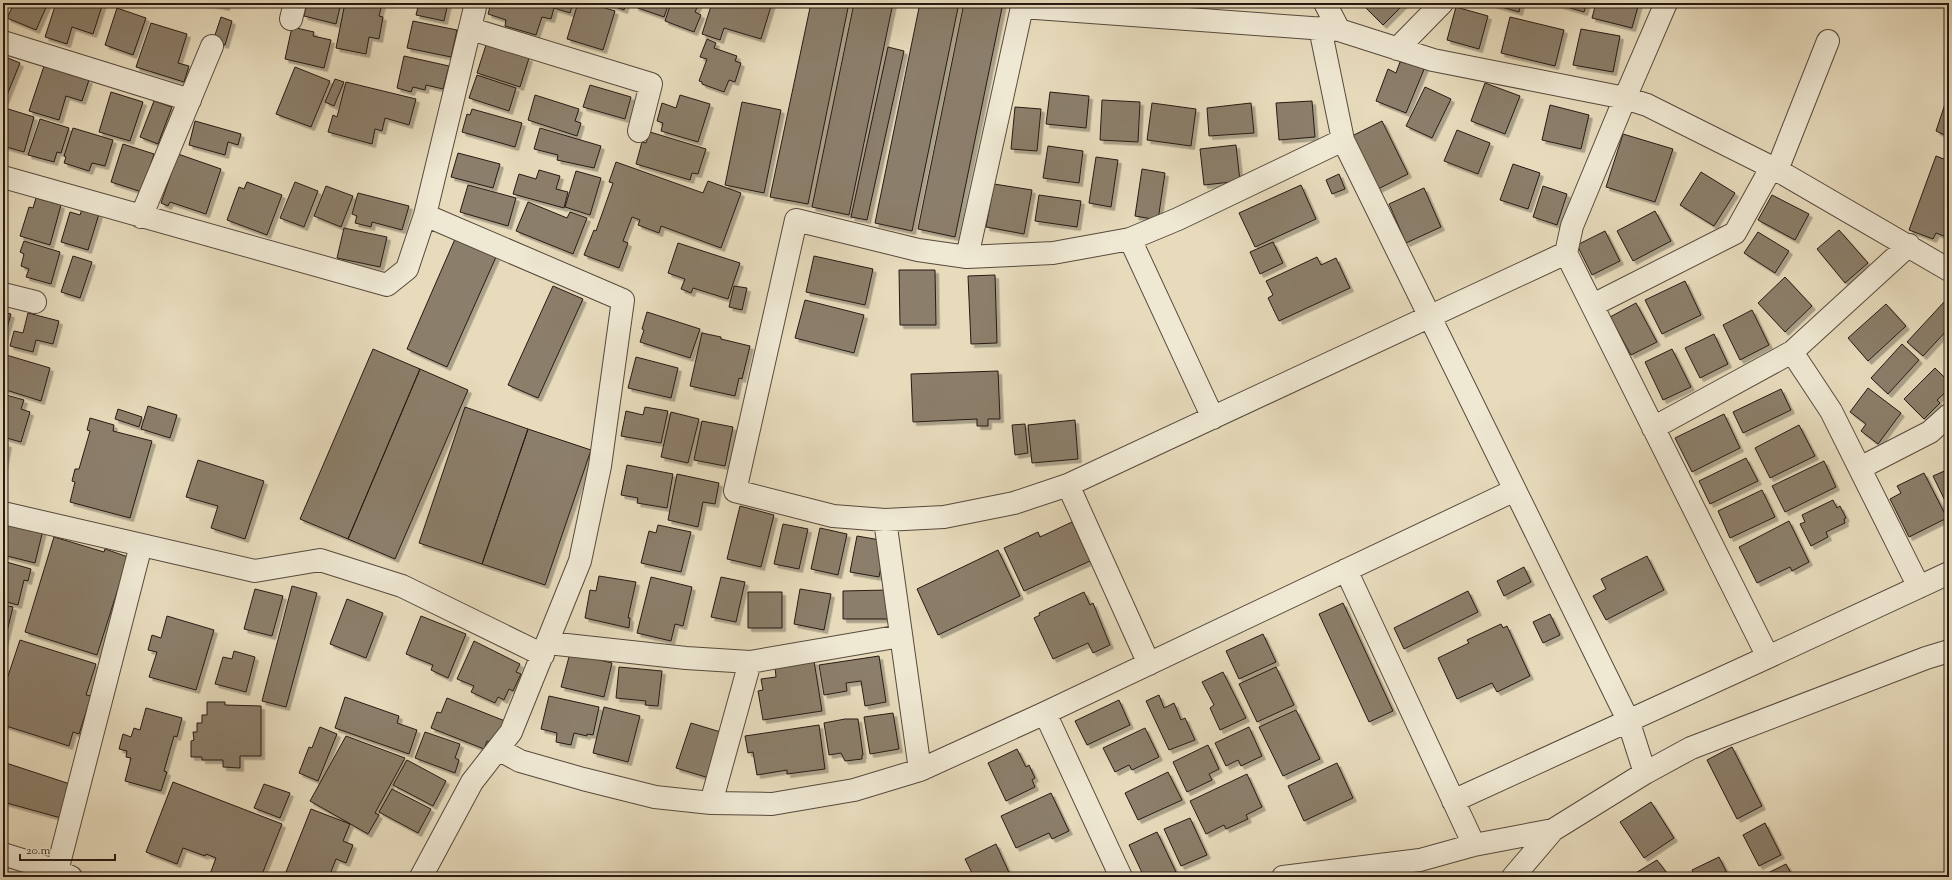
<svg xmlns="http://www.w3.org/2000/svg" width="1952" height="880" font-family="'Sorts Mill Goudy',serif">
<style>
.building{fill:#8b7e6b;stroke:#271a13;filter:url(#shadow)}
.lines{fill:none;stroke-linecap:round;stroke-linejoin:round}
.minor-casing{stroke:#574a3d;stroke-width:24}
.minor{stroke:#efe8d3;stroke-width:22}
</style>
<defs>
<filter id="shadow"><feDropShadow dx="3.5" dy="3.5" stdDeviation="0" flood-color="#0004"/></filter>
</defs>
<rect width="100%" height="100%" fill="#e7dbbc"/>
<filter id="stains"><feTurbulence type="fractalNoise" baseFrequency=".005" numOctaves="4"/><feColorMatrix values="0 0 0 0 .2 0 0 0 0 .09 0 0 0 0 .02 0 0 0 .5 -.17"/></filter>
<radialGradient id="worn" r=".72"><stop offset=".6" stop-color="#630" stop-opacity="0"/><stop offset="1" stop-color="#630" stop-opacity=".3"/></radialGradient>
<path class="building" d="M14 3H48L36 30 7 18Z
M56 3H103L93 34 72 27 67 44 45 37Z
M206 3H227L226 7Z
M307 3H341L336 24 304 16Z
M345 3 382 4 379 16 383 17 379 39 369 37 366 54 336 48Z
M419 3H448L444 21 416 15Z
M491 3H573L570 13 554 8 551 19 542 17 536 35 505 26 506 20 488 14Z
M578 3H589L615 11 603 50 567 39Z
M604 3H626L624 10Z
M637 3H669L664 17 635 7Z
M671 3H699L695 12 701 15 694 32 665 21Z
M712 3H772L761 39 724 28 720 40 702 34Z
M811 3H849L808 204 770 197Z
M854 3H893L849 215 812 207Z
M920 3H959L912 231 875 223Z
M964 3H1003L955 237 918 229Z
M1368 3H1405L1383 25 1364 6Z
M1492 3H1521L1519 12 1491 4Z
M1553 3H1587L1584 12Z
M1596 3H1639L1632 28 1592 18Z
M1456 7 1488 16 1479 49 1447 40Z
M117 8 146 18 133 55 105 45Z
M221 17 232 21 225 45 213 41Z
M1510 17 1564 30 1555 66 1501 53Z
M413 21 457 30 451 57 407 48Z
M151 23 187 34 178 63 189 66 184 82 136 67Z
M292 27 314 32 313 36 331 40 324 68 285 59Z
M1581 29 1620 36 1613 72 1573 65Z
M707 39 716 43 714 48 737 56 735 61 741 63 735 82 729 80 724 92 702 84V82L699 81 707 59 700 57Z
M486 45 529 58 520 87 477 73Z
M888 47 904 51 867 220 851 217Z
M3 56 20 63 5 100 3 99Z
M404 56 449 66 443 89 426 85 425 90 413 87 411 92 397 88Z
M1400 62 1425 67 1406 113 1376 101 1388 69 1396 73Z
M44 66 89 80 82 101 66 96 59 120 29 111Z
M295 67 330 81 311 127 276 114Z
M477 75 516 88 509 111 469 98Z
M335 79 344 82 334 106 325 102Z
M346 82 416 99 409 125 385 118 382 131 375 129 372 144 328 132 333 115 337 117Z
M1485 83 1520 96 1505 134 1471 121Z
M590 85 631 97 625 119 583 107Z
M1425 87 1451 99 1432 138 1406 126Z
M111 92 143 102 130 141 99 132Z
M1050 92 1089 96 1086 128 1046 124Z
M535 95 579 109 575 121 581 123 577 136 528 120Z
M680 95 710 104 698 142 661 131 663 123 657 121 662 103 676 108Z
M1102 100 1140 102 1138 142 1100 140Z
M154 101 172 107 158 144 140 137Z
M1312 101 1315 137 1279 140 1276 103Z
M742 102 781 110 764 193 725 185Z
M1152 103 1196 109 1191 146 1147 140Z
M1251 103 1254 133 1209 136 1207 108Z
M1945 104 1949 105V137L1936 131Z
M1550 105 1589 115 1581 149 1542 140Z
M1015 107 1041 109 1037 151 1011 149Z
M5 108 34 117 24 152 3 146V113Z
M472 109 522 123 515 147 462 132 467 114 470 115Z
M40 119 69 128 61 153 57 152 54 162 28 155Z
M195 121 241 134 238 145 228 142 225 155 189 145Z
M1382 121 1408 174 1378 189 1352 136Z
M73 128 113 140 105 166 92 163 89 171 64 163 66 157 64 156Z
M540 128 601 146 594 168 557 160 558 155 534 149Z
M1457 130 1490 143 1478 174 1444 161Z
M650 132 706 149 698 174 692 173 690 180 636 164 642 142 646 143Z
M1623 134 1673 149 1655 202 1606 187Z
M123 144 154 154 142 192 111 182Z
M1236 145 1240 181 1204 185 1200 149Z
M1048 146 1083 151 1079 183 1043 178Z
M458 153 500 164 493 188 451 177Z
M178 154 221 169 206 214 170 202 168 206 161 203Z
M1936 156 1949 161V238L1936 233 1933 239 1909 230Z
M1096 157 1118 160 1111 207 1089 203Z
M616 162 703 193 708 181 741 193 721 248 661 226 659 233 638 225 640 220 632 217 623 241 628 243 619 268 584 255 594 230 596 231 613 183 609 182Z
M1513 164 1540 173 1528 209 1500 200Z
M1142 169 1165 173 1158 220 1135 216Z
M539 170 560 176 556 189 568 192 564 208 513 194 519 174 536 179Z
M576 171 601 178 590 215 565 207Z
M1701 172 1735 193 1714 226 1680 205Z
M1339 174 1345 189 1332 194 1326 180Z
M247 182 282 195 267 235 227 220 239 187 244 189Z
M295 182 318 191 304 227 280 218Z
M994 184 1032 190 1024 234 986 227Z
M468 185 516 198 508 226 460 212Z
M1301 185 1316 219 1255 247 1239 213Z
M326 186 353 196 341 227 314 216Z
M1543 186 1567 194 1557 225 1533 217Z
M1424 188 1441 227 1406 243 1389 204Z
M358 193 409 206 402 230 372 222 371 227 355 223 357 216 352 214Z
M1039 195 1081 201 1077 227 1035 221Z
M1772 195 1809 214 1795 240 1758 220Z
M36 198 61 205 50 245 20 236 29 207 33 208Z
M528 202 567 218 570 212 587 218 573 254 516 231Z
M82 209 99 214 88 250 61 242 70 212 80 215Z
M1655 211 1671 241 1633 261 1617 231Z
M344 228 387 237 380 267 337 258Z
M1839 230 1868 263 1845 283 1817 249Z
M1605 231 1620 261 1592 275 1577 245Z
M1758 232 1789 251 1775 273 1744 253Z
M455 239 496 257 447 367 407 349Z
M24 241 60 252 51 284 26 277 29 269 21 266 24 254 20 252Z
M1273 242 1283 263 1260 274 1250 252Z
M678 243 740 263 728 299 693 288 691 293 681 289 685 279 668 273Z
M73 256 92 262 80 298 61 292Z
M814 256 873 269 865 305 806 292Z
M1317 257 1321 265 1336 258 1350 288 1279 321 1268 298 1273 295 1266 281Z
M899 270H935L936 325H900Z
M995 275 997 343 971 344 968 276Z
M1785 277 1812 306 1785 332 1758 303Z
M1685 281 1701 315 1662 334 1645 300Z
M553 286 583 299 538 398 508 385Z
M734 286 747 288 742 310 729 307Z
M805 300 864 315 854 353 795 338Z
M1945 301 1949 305V328L1923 356 1907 342Z
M1636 303 1657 342 1631 355 1610 317Z
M1886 304 1906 326 1868 361 1848 338Z
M3 309 6 310 5 313 11 314 3 342Z
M1752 310 1769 345 1740 360 1723 325Z
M647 312 700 329 690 358 640 342 644 330 642 329Z
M28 313 59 321 53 344 36 340 33 352 10 346 14 331 23 333Z
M702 333 721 337V339L750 346 742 379 739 378 735 396 690 386Z
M1714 334 1728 364 1700 378 1685 348Z
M1902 344 1919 360 1888 394 1871 378Z
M373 349 420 369 348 539 300 519Z
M1672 349 1691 387 1663 400 1645 362Z
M3 354 50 368 41 401 3 389Z
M636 357 678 368 671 398 628 388Z
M1935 368 1949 382V389L1937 400 1940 403 1924 419 1904 399Z
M420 369 468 390 395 559 348 539Z
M998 371 1000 419H988V426H977V419L913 422 911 374Z
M1868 388 1901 413 1878 444 1861 431 1866 424 1850 412Z
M1781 389 1791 410 1743 433 1733 412Z
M3 394 24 400 21 409 30 412 21 442 3 437Z
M148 406 177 415 170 438 141 429Z
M465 407 528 429 482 564 419 543Z
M645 407 668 411 661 443 621 436 626 411 643 415Z
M118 409 142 417 139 427 115 419Z
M671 412 699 419 688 463 661 457Z
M1724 414 1740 448 1692 472 1675 438Z
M90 418 114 425 113 431 152 441 130 518 70 502 75 482 72 481 75 469H79L90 431 87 430Z
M1075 420 1078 459 1032 463 1028 425Z
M702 421 733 427 725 466 694 460Z
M1025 424 1028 453 1015 455 1012 425Z
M1799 425 1815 456 1770 478 1755 448Z
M528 429 591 450 545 585 482 564Z
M3 443 8 444 3 470Z
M1746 458 1758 481 1710 504 1699 481Z
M198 460 264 481 245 539 211 528 218 506 186 497Z
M1824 461 1836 487 1785 512 1772 486Z
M627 465 673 474 667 508 637 503 638 498 621 495Z
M1949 469V509L1933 476Z
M1924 473 1947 518 1909 537 1890 499 1901 493 1897 486Z
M677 474 719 483 715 504 703 502 698 527 668 520Z
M1762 490 1775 517 1730 538 1718 511Z
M1833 500 1837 508 1840 506 1846 518 1844 519 1845 523 1826 532 1828 537 1811 546 1800 524 1805 522 1802 515Z
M740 506 774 515 761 567 727 559Z
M1789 521 1809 562 1792 571 1790 567 1757 583 1739 547Z
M1072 522 1090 561 1024 591 1004 548 1038 532 1040 537Z
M8 524 43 530 35 563 3 555V543Z
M783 524 808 529 799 569 774 564Z
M658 525 691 532 681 572 641 563 649 531 656 533Z
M820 528 847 534 838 575 811 569Z
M857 536 886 541 879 577 850 572Z
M54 537 104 552 105 549 128 557 97 655 25 632Z
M998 550 1020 596 938 635 917 589Z
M1647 556 1664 590 1606 620 1593 596 1606 589 1601 579Z
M3 561 31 569 28 581 24 580 18 605 3 601Z
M1524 567 1531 582 1504 596 1497 581Z
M599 576 636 582 628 618H630L629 628 585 618 590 590 596 591Z
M651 577 692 587 683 626 675 624 671 641 637 633Z
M721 577 745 582 736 622 711 617Z
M292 586 317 593 286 707 262 701Z
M255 589 283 596 272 636 244 629Z
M800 589 831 594 824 630 794 624Z
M887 590 888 619H843V591Z
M1468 591 1478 612 1404 649 1394 628Z
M748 592H782V628H748Z
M1084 592 1090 605 1093 603 1110 645 1093 653 1088 643 1053 659 1034 618 1040 615 1039 613Z
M347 599 383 613 366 658 330 644Z
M1343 603 1393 711 1369 722 1319 614Z
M3 605 13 607 4 644 3 643Z
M1550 614 1560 635 1543 643 1533 622Z
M167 616 214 630 196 690 149 677 157 652 148 650 152 635 161 638Z
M421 616 466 634 448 678 431 670 433 665 406 654Z
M1501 624 1503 628 1507 626 1530 676 1497 692 1492 683 1457 699 1438 658 1469 643 1467 640Z
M1263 634 1276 662 1239 679 1226 651Z
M20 640 96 664 86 695 91 696 79 734 73 732 69 746 3 725V691Z
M474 641 520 664 516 672 521 674 513 691 509 689 504 700 498 697 495 703 471 692 474 686 457 679Z
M234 651 255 657 246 692 215 684 223 657 232 659Z
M570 653 612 663 604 697 561 687Z
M879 656 886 702 865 706 861 681 846 683 847 691 824 695 819 665Z
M814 661 822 711 763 720 758 691 763 690 761 679 776 677 775 667Z
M619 667 662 671 658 706 645 705 646 701 616 698Z
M1276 667 1294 705 1257 722 1239 684Z
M1223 672 1246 718 1220 730 1210 708 1214 705 1202 682Z
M1159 695 1164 708 1174 703 1181 720 1185 718 1195 740 1169 750 1146 701Z
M549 696 599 707 593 735 587 734V736L574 733 571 745 556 742 557 733 541 729Z
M345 697 399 716 397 723 417 730 409 754 335 728Z
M447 698 510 723 494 743 487 741 484 749 431 728 437 712 441 713Z
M1119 700 1130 725 1087 745 1075 721Z
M207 702H225V705L261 706V756H240V768L223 767V760H202V757H191V741L194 740 193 732H197V723H202V715H207Z
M604 707 640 716 628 762 593 753Z
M146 708 182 718 177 737 174 736 164 771 167 772 161 791 125 781 131 758 126 757 127 751 119 749 123 734 131 737 134 728 140 730Z
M1296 710 1320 759 1283 776 1259 727Z
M893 713 899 749 870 754 864 717Z
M845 719H858L863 755H862V759L845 761 841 753 829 755 824 723Z
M691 723 724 733 709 778 676 768Z
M819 725 825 769 787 774V770L757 775 753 752 748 753 745 736Z
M320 727 337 734 318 781 299 773 309 747 312 748Z
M1249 727 1262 756 1241 766 1238 760 1226 766 1215 743Z
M1145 728 1159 757 1132 770 1129 765 1115 772 1103 748Z
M425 732 460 744 455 758 459 760 455 773 415 758Z
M346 736 405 758 375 813 379 815 368 834 310 801Z
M1208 745 1219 769 1209 774 1212 780 1187 792 1173 762Z
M1732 747 1762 806 1737 819 1707 760Z
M1017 749 1026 767 1029 765 1035 778 1032 780 1035 787 1006 801 988 763Z
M407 760 446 781 433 806 393 785Z
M3 762 70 784 61 818 3 802Z
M1337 763 1353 798 1304 821 1288 786Z
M1168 772 1182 800 1138 820 1125 793Z
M1247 774 1262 807 1246 815 1248 819 1226 829 1224 825 1206 834 1190 801Z
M173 782 282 824 261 877H209L216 858 206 854 205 856 183 848 177 864 146 852Z
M264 784 290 793 280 818 254 808Z
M392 789 431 809 418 833 379 812Z
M1051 793 1069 831 1052 839 1049 833 1016 848 1001 816Z
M1651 802 1674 838 1644 858 1620 822Z
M311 809 350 824 343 841 353 845 346 863 336 859 329 877H297L286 872Z
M1190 818 1207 855 1181 866 1164 829Z
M1765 823 1781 855 1759 866 1743 835Z
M1157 832 1176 872 1165 877H1144L1129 845Z
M996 844 1011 877H974L965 859Z
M1719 857 1729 877H1695L1692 870Z
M1657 860 1666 872 1659 877H1636L1634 874Z
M1786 864 1793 877H1762V876Z"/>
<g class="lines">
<g class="minor-casing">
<path id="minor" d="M1325 3 1339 30
M291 19 295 3
M1320 28 1343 140 1628 720 1645 773
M471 29 651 84 639 131
M3 42 190 100
M1397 49 1442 3
M1343 140 1178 219 1130 239 1053 253 967 257 918 250 796 220 735 491 833 516 885 520 944 517 1014 503 1068 485 1566 253 1768 657 1453 801
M1777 170 1828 41
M3 177 387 285 407 269 425 215 476 3
M141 217 212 46
M1130 239 1213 418
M1566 253 1572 226 1625 98 1666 3
M967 257 1022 7 1339 30 1433 60 1625 98 1647 105 1777 170 1949 270
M3 294 35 302
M1593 305 1735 233 1771 168
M1792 352 1831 411 1919 587
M1653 428 1792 352 1909 245
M1860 468 1930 432 1949 415
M1068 485 1149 664
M3 513 255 571 320 560 402 586 543 655
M885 520 920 770
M1346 570 1474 845
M548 643 686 658 750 662 901 636
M1768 657 1949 573
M1045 713 1121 877
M498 749 520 761 583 779 655 797 711 803 772 804 854 790 920 770 1045 713 1515 490
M711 803 750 662
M3 854 57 871 71 877
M57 871 141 545
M421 877 472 782 511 732 580 561 600 466 623 300 425 215
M1283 877 1420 860 1474 845 1553 830
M1513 877 1553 830 1645 773 1691 748 1926 658 1949 651"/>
</g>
<use href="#minor" class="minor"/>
</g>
<rect width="1952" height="880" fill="none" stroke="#e7dbbc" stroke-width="16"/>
<rect x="4" y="4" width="1944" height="872" fill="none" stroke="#271a13" stroke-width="2"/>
<rect x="8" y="8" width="1936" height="864" fill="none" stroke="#271a13"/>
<path d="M20 854v6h95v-6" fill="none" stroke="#271a13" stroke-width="2"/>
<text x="26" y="854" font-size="12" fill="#271a13" stroke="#efe8d3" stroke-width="3" paint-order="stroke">20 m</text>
<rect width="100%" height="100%" filter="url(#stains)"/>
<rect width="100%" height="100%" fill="url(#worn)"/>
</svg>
